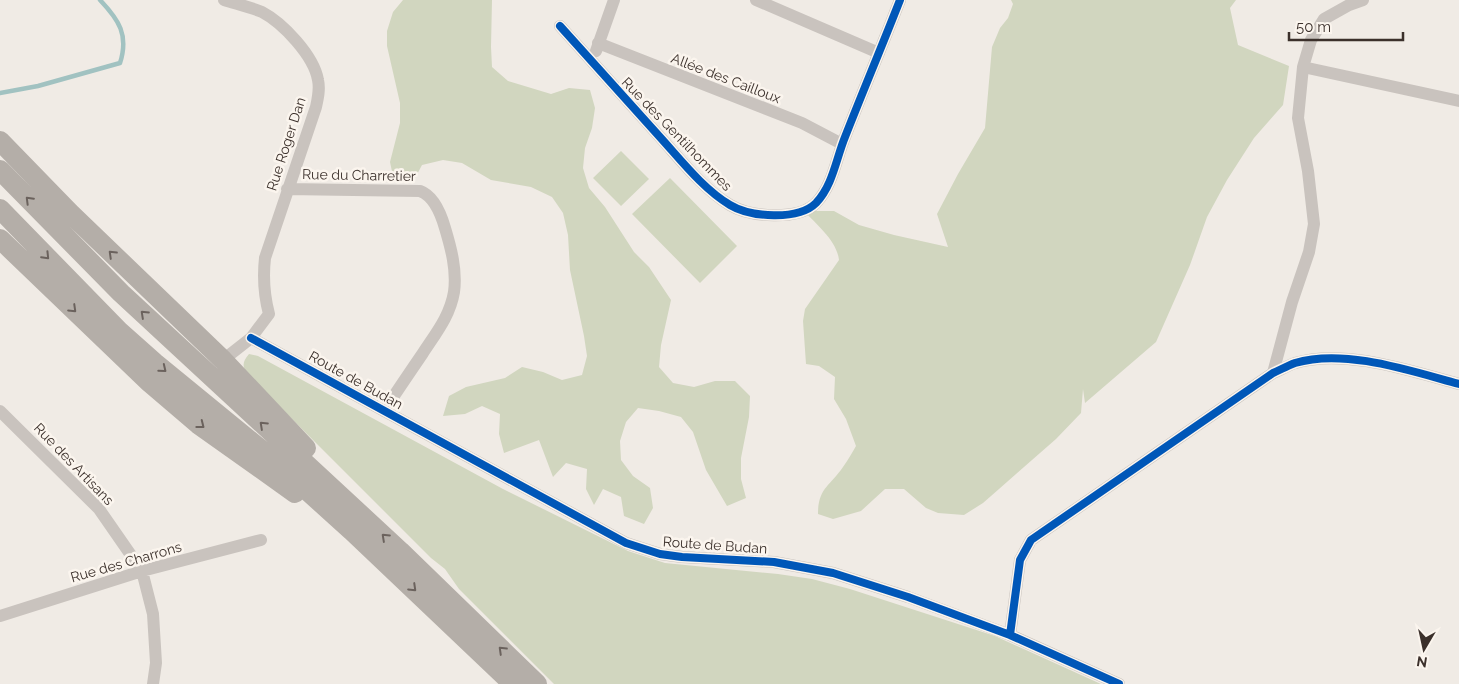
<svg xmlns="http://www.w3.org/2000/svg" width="1459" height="684" font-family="Raleway,sans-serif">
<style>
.green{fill:#d1d6bf}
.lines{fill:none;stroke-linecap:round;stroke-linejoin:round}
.stream{stroke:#a1c2c1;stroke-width:4.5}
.minor{stroke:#c9c3be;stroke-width:12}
.trunk{stroke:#b4aea8;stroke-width:20}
.cycleway-casing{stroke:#fbf5ee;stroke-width:11}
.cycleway{stroke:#0057b8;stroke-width:8}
.oneway{stroke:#6b625d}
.labels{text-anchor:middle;stroke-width:5;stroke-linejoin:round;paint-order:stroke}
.street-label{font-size:14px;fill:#3b302b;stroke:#fbf5ee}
</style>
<rect width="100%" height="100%" fill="#f0ebe5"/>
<path class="green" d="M403 0H492L491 47 492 67 508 81 551 94 569 88 590 90 595 108 592 128 585 148 583 168 589 188 605 207 634 252 649 267 671 300 661 345 659 367 673 383 694 387 715 381H735L750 396 749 417 741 458V479L746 498 727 506 706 470 693 432 681 417 659 411 638 408 626 422 620 441 621 460 633 476 650 488 653 508 644 524 624 516 621 497 603 489 594 505 586 489 587 469 566 463 553 477 539 440 504 453 499 434 500 414 482 406 465 414 443 416 449 396 466 387 505 378 522 367 543 372 562 380 582 375 587 356 584 336 570 270 568 235 563 213 552 197 531 187 491 180 462 163 443 160 422 165 413 182 394 181 390 162 400 123V103L387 46V31L393 12Z
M1011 0H1236L1230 8 1238 45 1289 66 1283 105 1254 138 1227 180 1207 217 1190 265 1156 342 1085 403 1083 389 1081 413 1056 439 999 489 983 503 964 515 938 513 926 508 904 489H885L861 511 833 519 818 514C818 488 830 486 843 467 848 460 852 453 856 446L846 419 834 399 835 377 819 366 806 364 803 321 805 309 839 260C837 241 817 225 804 211H834L859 225 894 235 948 247 937 214 958 174 985 128 992 47 1000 28 1008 18 1013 4Z
M621 151 649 179 621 206 593 178Z
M670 178 737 246 700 283 632 214Z
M249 354 258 356 503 489 628 551 665 563 778 574 812 579 850 589 995 636 1101 684H554L459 589 445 569 431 558 246 373C242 365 243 361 249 354Z"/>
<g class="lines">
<path class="stream" d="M0 93 38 86 120 63C129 35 119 20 100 0"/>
<path class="minor" d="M756 0 879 53
M560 26C593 63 626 99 659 136 680 159 703 189 730 205 750 217 798 221 816 203 833 185 836 159 845 137 863 91 882 46 900 0
M598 43 802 123 842 144
M596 51 614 0
M1303 67 1459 101
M287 189 420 191C434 196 441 214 445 228 451 248 457 270 454 292 450 316 436 333 423 353 410 372 397 391 384 411
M251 338 626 543 660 554 682 557 774 562 833 573 908 597 1010 635 1119 684
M223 360 251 338 269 314C264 295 263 276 265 258L316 107C318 98 320 89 318 80 314 56 283 23 262 12 250 7 237 4 224 0
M1273 373 1292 302 1309 252 1314 224 1308 171 1298 118 1303 67 1311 40 1324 19 1349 5 1363 0
M0 411 99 509 142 571 153 614 156 663 153 684
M0 616 142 571 261 540
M1010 635 1020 560 1031 540 1273 373C1280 370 1287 366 1295 363 1344 348 1411 371 1459 384"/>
<path class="trunk" d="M0 141 70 213 223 360 306 448
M0 170 121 293 400 551 537 684
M0 209 119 331 155 363 270 457 352 531 513 684
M0 239 150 383 198 424 295 493"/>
<g class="cycleway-casing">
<path id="cycleway" d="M560 26C593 63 626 99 659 136 680 159 703 189 730 205 750 217 798 221 816 203 833 185 836 159 845 137 863 91 882 46 900 0
M251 338 626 543 660 554 682 557 774 562 833 573 908 597 1010 635 1119 684
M1010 635 1020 560 1031 540 1273 373C1280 370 1287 366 1295 363 1344 348 1411 371 1459 384"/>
</g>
<use href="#cycleway" class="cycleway"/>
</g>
<defs><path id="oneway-chevron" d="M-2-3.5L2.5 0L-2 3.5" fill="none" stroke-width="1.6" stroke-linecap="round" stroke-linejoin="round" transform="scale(1.25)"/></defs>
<g class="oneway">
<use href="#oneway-chevron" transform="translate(29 200) rotate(-135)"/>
<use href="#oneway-chevron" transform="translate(112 254) rotate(-136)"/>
<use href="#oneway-chevron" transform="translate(46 256) rotate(46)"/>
<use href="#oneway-chevron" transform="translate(73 309) rotate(44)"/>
<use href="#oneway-chevron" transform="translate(144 314) rotate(-137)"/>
<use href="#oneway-chevron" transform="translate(163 369) rotate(39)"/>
<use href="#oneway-chevron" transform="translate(201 425) rotate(38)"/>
<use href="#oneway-chevron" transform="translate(263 425) rotate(-137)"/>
<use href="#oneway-chevron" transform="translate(385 537) rotate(-137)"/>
<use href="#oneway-chevron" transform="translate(413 588) rotate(44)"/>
<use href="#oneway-chevron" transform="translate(502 650) rotate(-136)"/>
</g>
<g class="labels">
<g class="street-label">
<text transform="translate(726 78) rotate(21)" y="5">Allée des Cailloux</text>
<text transform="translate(677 134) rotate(46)" y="5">Rue des Gentilhommes</text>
<text transform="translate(286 144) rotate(-72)" y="5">Rue Roger Dan</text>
<text transform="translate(359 175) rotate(1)" y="5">Rue du Charretier</text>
<text transform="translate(356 380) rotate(29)" y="5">Route de Budan</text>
<text transform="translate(74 464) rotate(46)" y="5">Rue des Artisans</text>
<text transform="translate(715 545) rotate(4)" y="5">Route de Budan</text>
<text transform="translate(126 562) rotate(-16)" y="5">Rue des Charrons</text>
</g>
</g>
<g transform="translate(1424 649) rotate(189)" stroke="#fbf5ee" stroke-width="4" paint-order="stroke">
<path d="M0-4L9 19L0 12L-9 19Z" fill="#3b302b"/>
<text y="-8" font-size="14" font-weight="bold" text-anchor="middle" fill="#3b302b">N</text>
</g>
<path d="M1289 32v8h114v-8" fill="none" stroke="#3b302b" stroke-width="2.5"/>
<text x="1296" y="32" font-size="15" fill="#3b302b" stroke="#fbf5ee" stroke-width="4" paint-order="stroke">50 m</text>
</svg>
